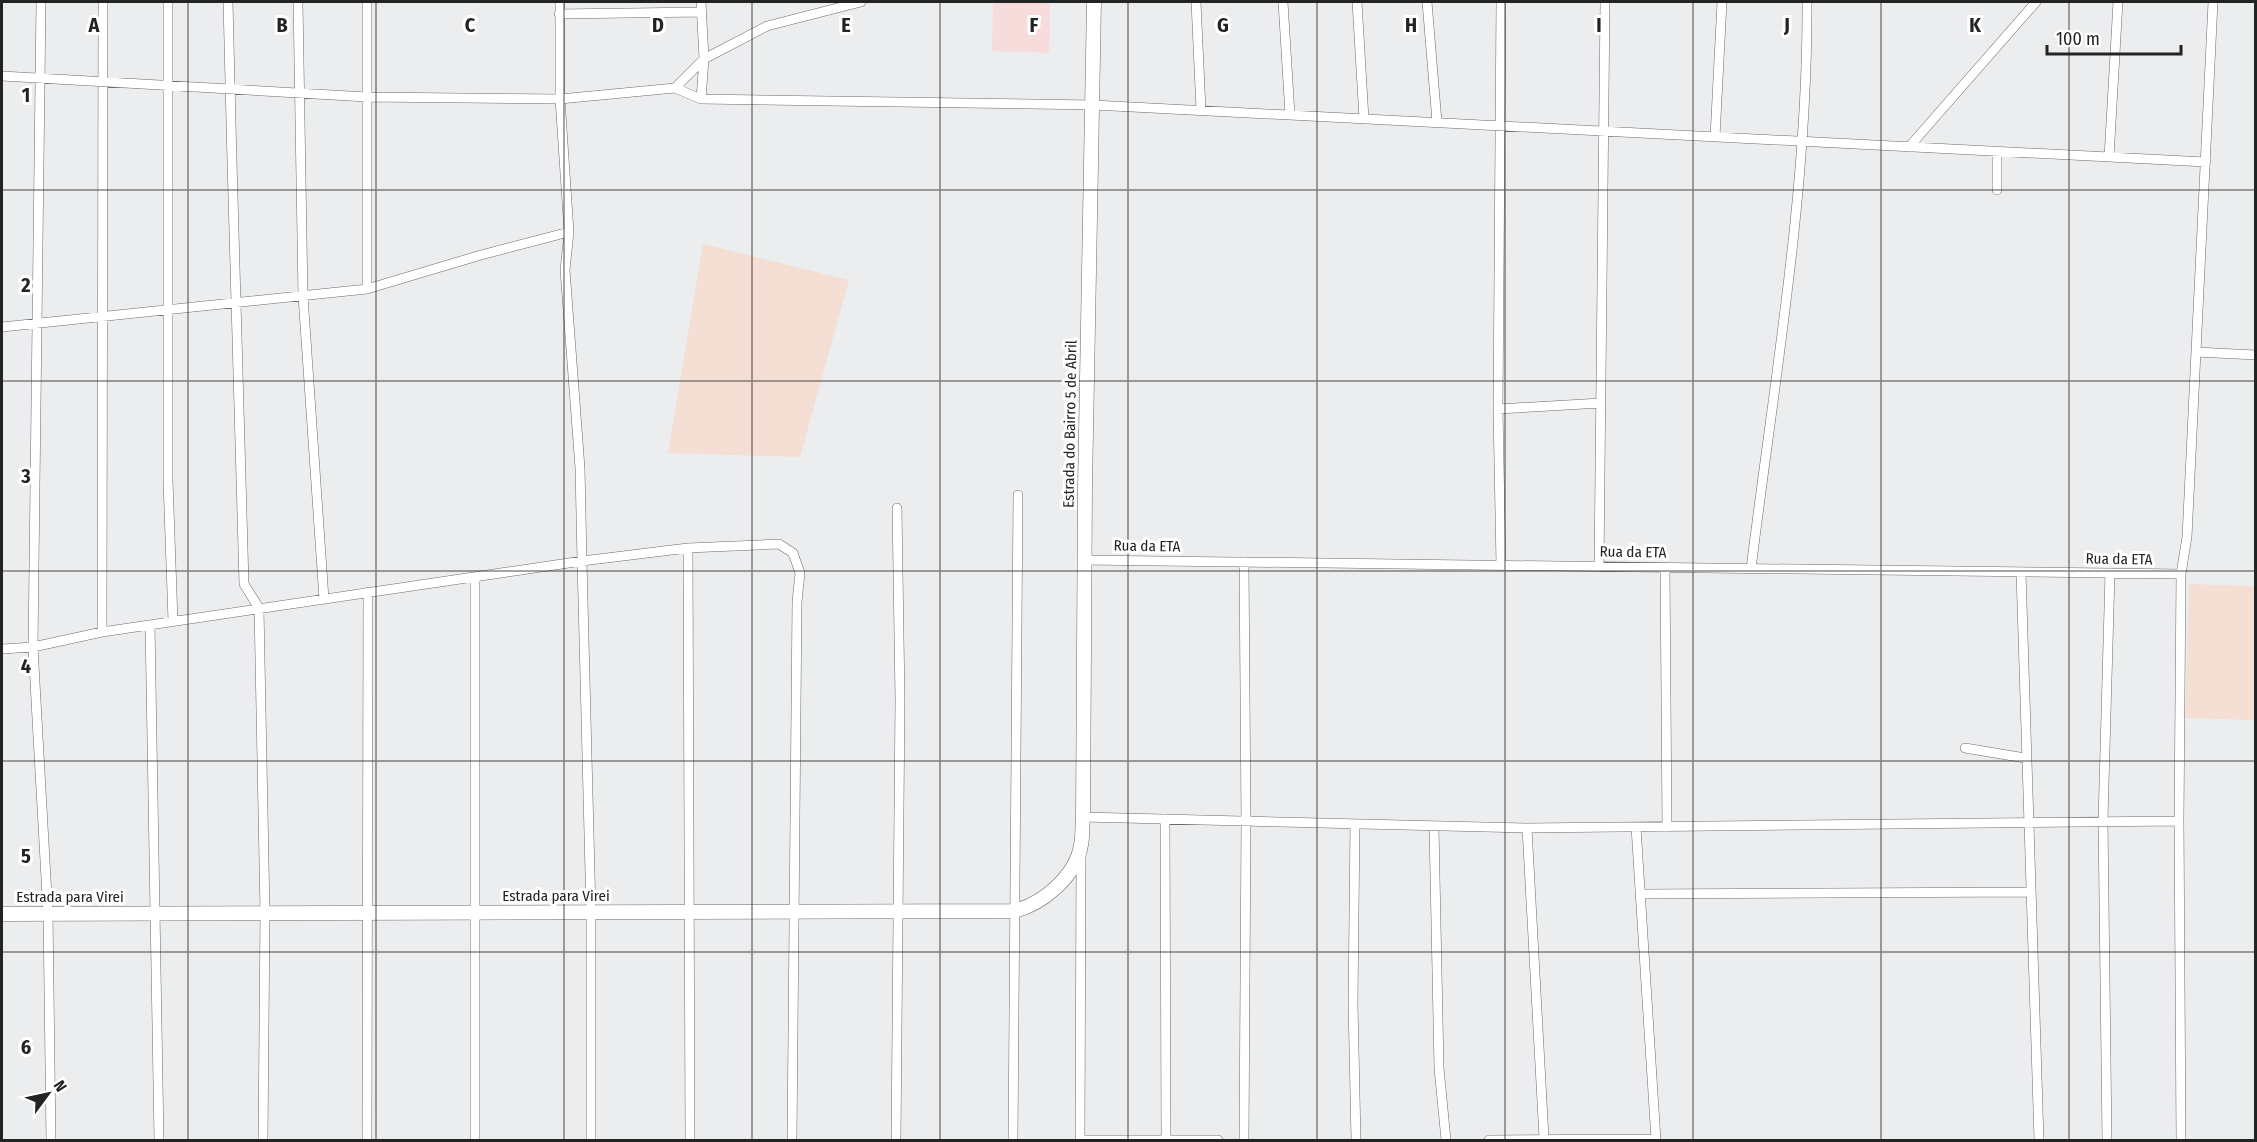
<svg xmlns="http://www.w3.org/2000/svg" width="2257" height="1142" font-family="'Fira Sans Condensed',sans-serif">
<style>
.education{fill:#f5ded3}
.medical{fill:#f7dcdc}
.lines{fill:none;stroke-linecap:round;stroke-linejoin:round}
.street-casing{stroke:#6a6b6c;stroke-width:10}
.secondary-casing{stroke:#6a6b6c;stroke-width:15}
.street{stroke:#fff;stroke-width:9}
.secondary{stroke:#fff;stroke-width:14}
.grid{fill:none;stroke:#222323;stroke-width:1.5;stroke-opacity:0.55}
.labels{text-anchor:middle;stroke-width:6;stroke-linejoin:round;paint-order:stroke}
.street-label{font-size:15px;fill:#222323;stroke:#fff}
.grid-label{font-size:20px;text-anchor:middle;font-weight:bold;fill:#222323;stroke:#fff;stroke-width:6;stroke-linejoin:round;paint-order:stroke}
</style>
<rect width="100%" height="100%" fill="#ecedef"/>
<path class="education" d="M703 244 849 280 800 457 668 453Z
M2189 584 2254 586 2255 720 2185 718Z"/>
<path class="medical" d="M993 2H1050L1049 53 992 51Z"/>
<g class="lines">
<g class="street-casing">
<path id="street" d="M41 2 33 647 48 914 51 1140
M168 2V480L173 621
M228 2C233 196 237 390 244 584L259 608 265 913 263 1140
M298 2 303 296 324 599
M560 2V99L569 232 565 270 580 468 582 561 591 912V1140
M1196 2 1201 110
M1283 2 1290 115
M1357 2 1364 119
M1427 2 1437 122
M1501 2 1498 409 1501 565
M559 14 701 12
M2 76 367 97 560 99 675 88 701 99 1093 105 2206 162
M675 88 704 59 767 26 861 2
M701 99 704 59 701 2
M1715 137 1722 2
M1909 147 2036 2
M2109 157 2118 2
M1997 190V151
M367 289V2
M2 327 367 289 481 255 569 232
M2196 352 2256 355
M1498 409 1601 403
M688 548 690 1140
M1084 560 2181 574
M1244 562 1246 822 1244 1140
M1599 567 1605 2
M1665 568 1667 827
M1751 569C1774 382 1808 190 1807 2
M2021 572 2039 1140
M475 577V1140
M150 625 159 1140
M102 632 103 2
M2 649 33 647 102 632 582 561 688 548 779 544 793 553 800 573 797 602 792 1140
M1965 748 2025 758
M1083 817 1527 828 2179 821
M1165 819 1166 1140
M1355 824 1353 1003 1356 1140
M1434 827 1439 1068 1446 1140
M1636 827 1656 1140
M1527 828 1544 1138
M1641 894 2030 892
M367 1140 368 592
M896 1140 900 699 897 508
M1013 1140 1018 495
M1080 1140 1081 855
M1080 1140H1218
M1489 1140 1655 1139
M2107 1140 2103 820 2110 573
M2181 1140 2179 821 2181 574 2187 537 2213 2"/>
</g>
<g class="secondary-casing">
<path id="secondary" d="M2 914 1014 911C1043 904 1076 876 1081 845 1083 836 1082 826 1083 817L1085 487 1094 2"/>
</g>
<use href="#street" class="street"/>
<use href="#secondary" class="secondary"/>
</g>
<path class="grid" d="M188 2V1140M376 2V1140M564 2V1140M752 2V1140M940 2V1140M1128 2V1140M1317 2V1140M1505 2V1140M1693 2V1140M1881 2V1140M2069 2V1140M2 190H2256M2 381H2256M2 571H2256M2 761H2256M2 952H2256"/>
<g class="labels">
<g class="street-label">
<text transform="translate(1070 424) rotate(-89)" y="5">Estrada do Bairro 5 de Abril</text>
<text transform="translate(1147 546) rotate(1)" y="5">Rua da ETA</text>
<text transform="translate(1633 552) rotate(1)" y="5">Rua da ETA</text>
<text transform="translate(2119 559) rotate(1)" y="5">Rua da ETA</text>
<text x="556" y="901">Estrada para Virei</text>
<text x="70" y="902">Estrada para Virei</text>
</g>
</g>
<g class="grid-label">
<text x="94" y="32">A</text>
<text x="282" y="32">B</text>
<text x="470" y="32">C</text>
<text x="658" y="32">D</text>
<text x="846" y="32">E</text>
<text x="1034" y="32">F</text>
<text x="1223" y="32">G</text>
<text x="1411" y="32">H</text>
<text x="1599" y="32">I</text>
<text x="1787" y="32">J</text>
<text x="1975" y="32">K</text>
<text x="26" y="102">1</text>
<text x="26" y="292">2</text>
<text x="26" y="483">3</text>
<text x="26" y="673">4</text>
<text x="26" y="863">5</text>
<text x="26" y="1054">6</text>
</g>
<rect width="2257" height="1142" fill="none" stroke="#222323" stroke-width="6"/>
<g transform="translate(48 1094) rotate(57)" stroke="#ffffff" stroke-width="4.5" paint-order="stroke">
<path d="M0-4.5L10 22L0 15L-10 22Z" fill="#222323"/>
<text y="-9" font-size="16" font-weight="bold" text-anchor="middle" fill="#222323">N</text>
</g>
<path d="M2047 45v9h134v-9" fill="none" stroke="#222323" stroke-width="3"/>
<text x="2056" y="45" font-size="18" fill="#222323" stroke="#ffffff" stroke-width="4.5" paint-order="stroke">100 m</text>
</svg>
